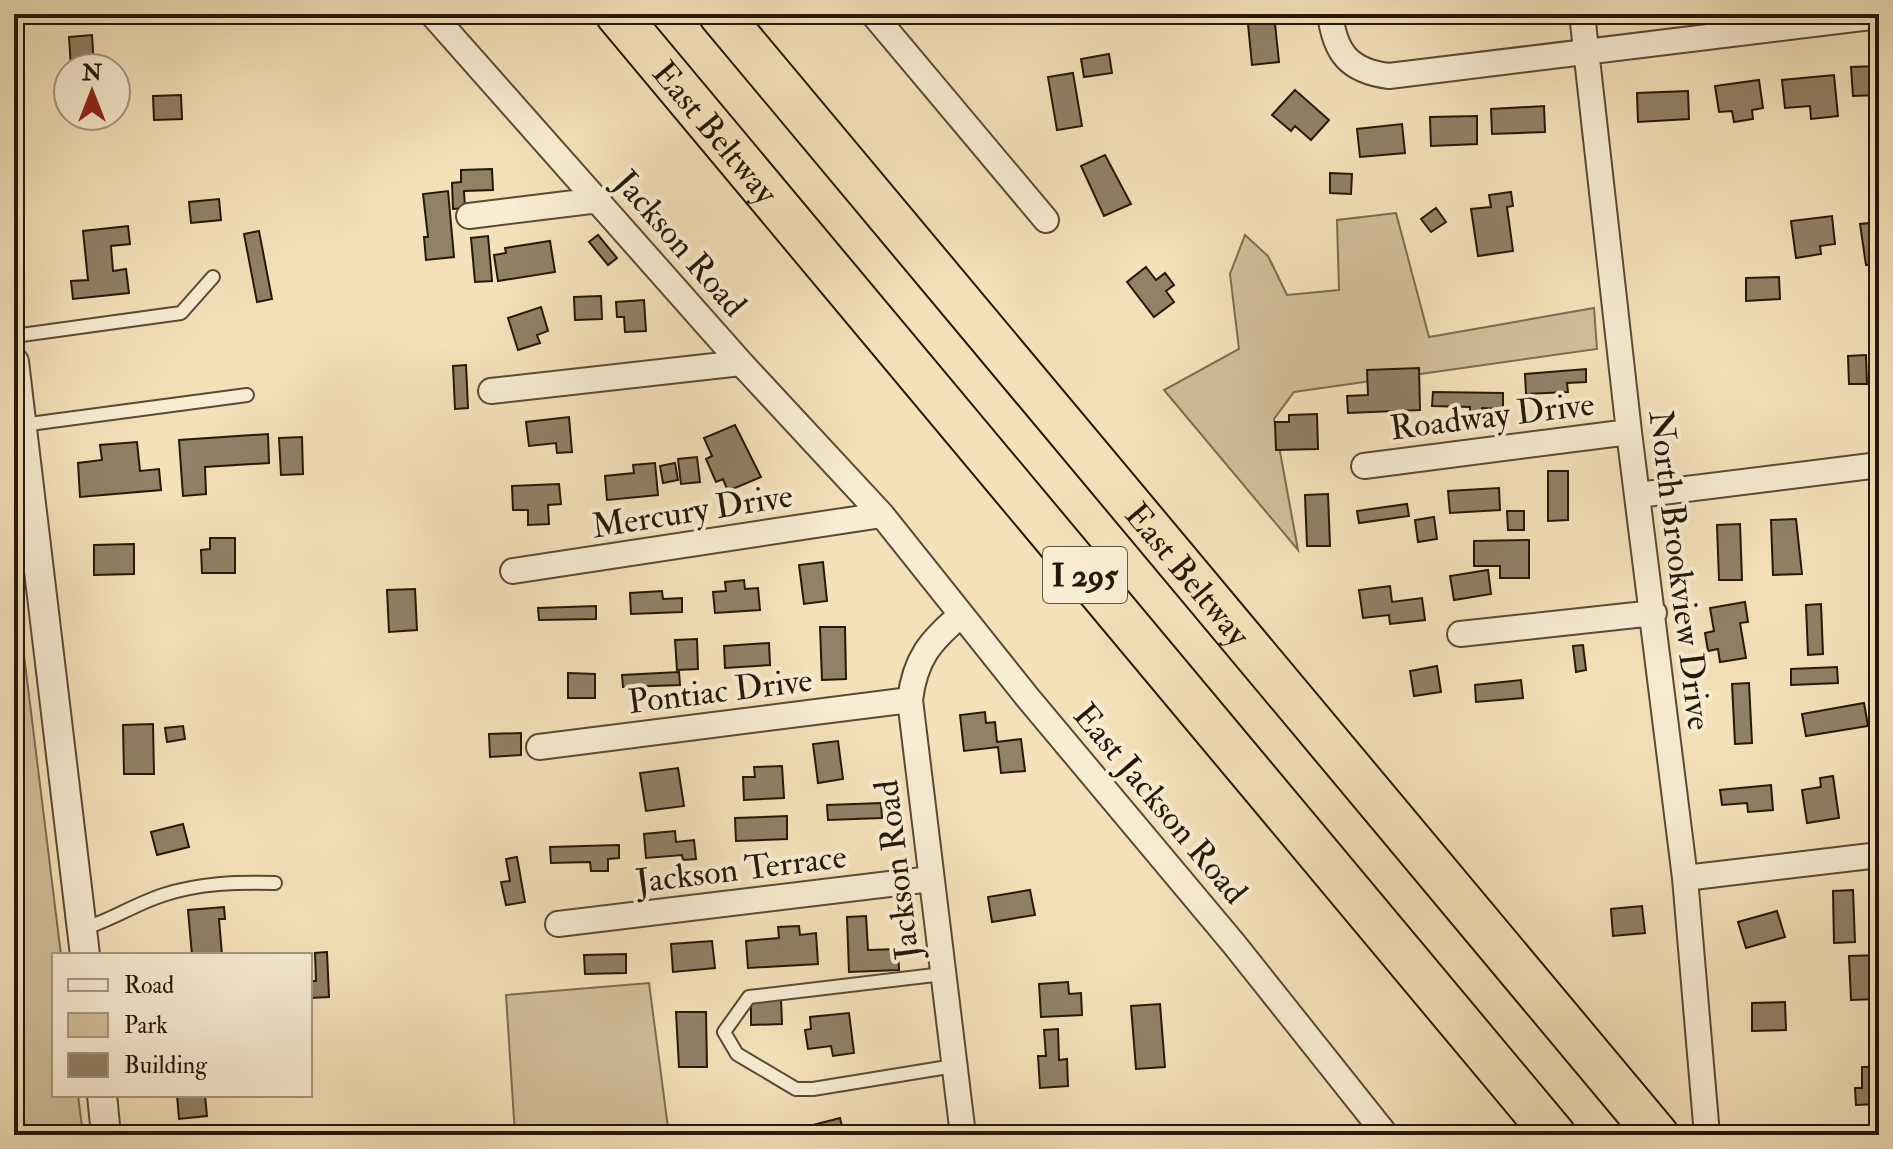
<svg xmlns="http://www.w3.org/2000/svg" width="1893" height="1149" font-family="'IM FELL Double Pica',serif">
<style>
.green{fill:#d1bf9b;stroke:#7c6c52;stroke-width:2}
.building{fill:#918165;stroke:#261809;stroke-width:2}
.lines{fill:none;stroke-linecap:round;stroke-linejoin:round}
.service-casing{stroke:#5a4a35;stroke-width:16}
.minor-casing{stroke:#5a4a35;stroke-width:28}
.tertiary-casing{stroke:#5a4a35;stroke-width:32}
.motorway-casing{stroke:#261809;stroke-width:46}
.service{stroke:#f8ecd2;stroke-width:12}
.minor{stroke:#f8ecd2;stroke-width:24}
.tertiary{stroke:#f8ecd2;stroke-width:28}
.motorway{stroke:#f4e1b9;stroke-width:42}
.labels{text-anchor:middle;stroke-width:8;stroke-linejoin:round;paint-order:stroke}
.shield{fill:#f8ecd2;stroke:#655845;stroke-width:2}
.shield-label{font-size:32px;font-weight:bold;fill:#261809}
.street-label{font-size:34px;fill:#261809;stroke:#f8ecd2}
</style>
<rect width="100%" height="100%" fill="#f4e1b9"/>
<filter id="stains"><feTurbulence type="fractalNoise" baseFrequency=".0025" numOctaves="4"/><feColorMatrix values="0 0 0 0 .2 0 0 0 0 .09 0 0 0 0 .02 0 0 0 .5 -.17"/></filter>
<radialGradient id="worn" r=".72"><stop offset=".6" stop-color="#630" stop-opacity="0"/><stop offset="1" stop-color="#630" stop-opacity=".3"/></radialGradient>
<path class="green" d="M1396 213 1429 337 1594 308 1597 349 1294 392 1274 419 1298 550 1164 390 1239 349 1230 274 1245 235 1268 256 1287 295 1339 290 1337 220Z
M14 574 61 955H54V1095H78L83 1135H14Z
M649 983 669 1135H515L506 995Z"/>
<path class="building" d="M1247 14H1274L1279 62 1252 65Z
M1389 14H1444L1445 17 1390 22Z
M92 35 94 68H71L69 37Z
M1109 54 1112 73 1084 77 1081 59Z
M1879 66V95L1853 96 1851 67Z
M1073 73 1082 126 1057 130 1048 77Z
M1834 75 1838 116 1811 119 1810 106 1785 108 1782 80Z
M1759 80 1763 108 1752 110 1753 119 1734 122 1732 111 1719 112 1715 86Z
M1295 90 1329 120 1311 140 1295 126 1291 131 1272 115Z
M1688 91 1689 119 1638 122 1637 93Z
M181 95 182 119 154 120 153 96Z
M1544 106 1545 132 1492 134 1491 109Z
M1477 116V144L1431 146 1430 117Z
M1402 124 1405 153 1360 157 1357 129Z
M1105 155 1131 204 1104 216 1081 166Z
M492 169 493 190 464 191 465 208 453 209 452 183 461 182V170Z
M1330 173 1352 174 1351 194 1330 193Z
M448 191 454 257 426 260 424 237H428L423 194Z
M1511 192 1513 206 1507 207 1513 251 1478 256 1471 209 1491 207 1489 195Z
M219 199 221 220 191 223 189 202Z
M1436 208 1446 222 1431 232 1421 219Z
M1832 216 1835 244 1820 246 1821 254 1796 258 1791 221Z
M1879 222V264L1866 265 1860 224Z
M128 226 130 244 111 246 113 271 126 269 129 293 73 299 71 281 88 280 83 231Z
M259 231 272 299 257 302 244 234Z
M598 235 617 258 608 265 589 242Z
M488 236 492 281 475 282 471 238Z
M550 241 555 272 498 281 494 255 506 253 505 248Z
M1146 267 1156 280 1165 273 1174 285 1166 291 1174 302 1154 317 1127 282Z
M1779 277 1780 299 1746 301V278Z
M601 296 602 319 575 320 574 297Z
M644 300 646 331 625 332 624 317H617L616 302Z
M541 307 548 331 537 335 540 343 518 350 508 318Z
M1866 355 1867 384H1849L1848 356Z
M466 365 468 408 455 409 453 366Z
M1419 368 1420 410 1348 413 1347 396 1368 395 1367 370Z
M1586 369V382L1567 383 1568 392 1526 394 1525 374Z
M1433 392 1503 393V409L1482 408 1481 415H1470V407L1432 406Z
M1317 414 1318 449 1276 450 1275 422H1289V415Z
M569 417 572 452 557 453 556 443 529 446 526 422Z
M735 425 761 477 728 491 723 479 716 482 706 459 712 456 704 438Z
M268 434 269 463 205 467 206 494 183 496 179 440Z
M302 437 303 474 281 475 279 438Z
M137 442 140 471 159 469 161 490 80 497 78 463 102 460 100 445Z
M697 457 700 482 681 484 678 459Z
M655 463 658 495 607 500 605 476 634 473 633 465Z
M675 463 678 480 663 483 660 466Z
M1548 471H1568V520L1548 521Z
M559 484 561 504 548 505 549 524 528 525V510H513L512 486Z
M1499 488 1500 510 1450 513 1448 491Z
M1328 494 1330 546H1307L1305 495Z
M1407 504 1409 516 1359 523 1357 511Z
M1507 511H1524V530H1508Z
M1434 517 1437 539 1418 542 1415 520Z
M1796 519 1802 574 1773 575 1771 520Z
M1740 524 1742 580H1719L1717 525Z
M210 538H235V573H202L201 550 210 549Z
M1529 540V578H1500V566H1474V541Z
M134 544V574L94 575V545Z
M823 562 827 601 804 604 799 565Z
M1488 570 1491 594 1454 600 1450 576Z
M744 580 745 589 758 588 760 610 715 613 713 592 726 591 725 582Z
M1390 586 1392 602 1422 598 1425 620 1390 624 1389 615 1363 618 1359 590Z
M415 589 417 630 389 632 387 590Z
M662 591 663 599 682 598V612L631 614 630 593Z
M1745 602 1748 622 1740 623 1746 658 1720 662 1718 649 1708 651 1705 633 1714 631 1710 608Z
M1821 604 1823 654 1808 655 1806 605Z
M596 606V619L539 620 538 608Z
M820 627H845L846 679 822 680Z
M697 639 698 669 677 670 675 640Z
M769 643 770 665 725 668 724 646Z
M1583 645 1586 670 1576 672 1573 646Z
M1437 666 1441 692 1414 696 1410 671Z
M1837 667 1838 683 1791 685V669Z
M679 672 680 685 623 687 622 675Z
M568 673 595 674V698H568Z
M1521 680 1523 698 1476 702 1475 685Z
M1749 683 1752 743 1735 744 1732 684Z
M1864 703 1868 726 1806 736 1802 714Z
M985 712 986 723 995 722 997 742 1021 739 1025 771 1001 773 998 747 964 751 960 715Z
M153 724 154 774H124L123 725Z
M183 726 185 739 167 742 165 728Z
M521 733V755L490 757 489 734Z
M838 741 843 779 818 783 813 744Z
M782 766 784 798 744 800 743 777H755L754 767Z
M678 768 684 806 646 811 640 773Z
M1833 776 1839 818 1807 823 1802 790 1821 787 1820 778Z
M1771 785 1773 810 1748 812 1747 803 1722 805 1720 790Z
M881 803 882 818 828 820 827 805Z
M787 816V839L736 841 735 818Z
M183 824 189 847 157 855 151 832Z
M675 831 676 842 694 840 696 859 683 860 682 855 646 858 644 834Z
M619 845V858L608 859V871H591L590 862 551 863 550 847Z
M517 857 525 902 506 905 501 882 510 881 506 859Z
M1030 890 1035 915 992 922 988 897Z
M1853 890 1855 942 1834 943 1833 891Z
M1642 906 1645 933 1613 936 1611 909Z
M224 907 225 919H219L222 955H192L188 910Z
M1777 911 1785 937 1746 948 1738 922Z
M866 916 868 950 898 949 899 970 849 972 847 917Z
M799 926 800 935 816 933 818 964 748 968 746 941 779 938 778 927Z
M712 941 715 968 673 972 671 944Z
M327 952 329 997 310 998V981H316L315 953Z
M626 954V973L585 974 584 955Z
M1878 955 1879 970H1875L1877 999 1851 1000 1849 956Z
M1068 982 1069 994 1081 993 1082 1015 1041 1017 1039 984Z
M781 999 782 1024 751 1025V1001Z
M1785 1002 1786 1030 1752 1031V1003Z
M1160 1004 1165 1067 1136 1069 1131 1006Z
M676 1012H706L707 1067H679Z
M849 1013 854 1053 833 1056 831 1046 808 1049 805 1030 811 1029 810 1017Z
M1058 1029 1059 1060 1067 1059 1068 1086 1040 1088 1038 1056H1046L1044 1030Z
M1862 1067H1879V1104L1856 1105 1855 1088H1862Z
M177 1095H205L207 1116 179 1119Z
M840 1118 844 1135H815L813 1125Z"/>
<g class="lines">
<g class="service-casing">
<path id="service" d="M14 336 181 313 213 277
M22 425 247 395
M82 929C110 921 135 904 163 895 200 883 236 882 275 883
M943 974 749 997 724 1032 737 1054 796 1089H813L954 1066"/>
</g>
<g class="minor-casing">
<path id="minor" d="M432 14 741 363 882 515 1028 698 1234 944 1386 1135
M873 14 1046 220
M1330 14C1335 53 1349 71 1389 76L1879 16
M1582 14 1629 432 1685 878 1707 1135
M469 216 599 200
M491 391 741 363
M1364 466 1629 432
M1638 495 1879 465
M513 571 882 515
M961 615C930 641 915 659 910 700L963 1135
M1460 634 1654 613
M539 747 910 700
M1685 878 1879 855
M558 924 931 879"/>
</g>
<g class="tertiary-casing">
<path id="tertiary" d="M14 362 85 955
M102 1095 106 1135"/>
</g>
<g class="motorway-casing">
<g id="motorway">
<path id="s1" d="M617 14 1554 1135"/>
<path id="s2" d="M720 14 1657 1135"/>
</g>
</g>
<use href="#service" class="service"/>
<use href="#minor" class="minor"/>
<use href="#tertiary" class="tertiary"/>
<use href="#motorway" class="motorway"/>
</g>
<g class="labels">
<rect class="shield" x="1043" y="547" width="84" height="56" rx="6"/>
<g class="shield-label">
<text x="1085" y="586">I 295</text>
</g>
<g class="street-label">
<text dy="12" stroke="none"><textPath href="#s1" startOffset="154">East Beltway</textPath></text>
<text transform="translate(681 243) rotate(49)" y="12">Jackson Road</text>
<text transform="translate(1492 415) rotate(-7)" y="12">Roadway Drive</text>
<text transform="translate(692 510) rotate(-9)" y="12">Mercury Drive</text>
<text transform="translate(1681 570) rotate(83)" y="12">North Brookview Drive</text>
<text dy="12" stroke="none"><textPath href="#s2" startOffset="730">East Beltway</textPath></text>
<text transform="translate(720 690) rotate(-7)" y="12">Pontiac Drive</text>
<text transform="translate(1161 803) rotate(50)" y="12">East Jackson Road</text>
<text transform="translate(741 868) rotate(-7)" y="12">Jackson Terrace</text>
<text transform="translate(896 870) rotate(-97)" y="12">Jackson Road</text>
</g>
</g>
<rect width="1893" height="1149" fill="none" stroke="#f4e1b9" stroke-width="48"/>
<rect x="16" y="16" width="1861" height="1117" fill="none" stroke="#261809" stroke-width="4"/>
<rect x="24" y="24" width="1845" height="1101" fill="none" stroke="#261809" stroke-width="2"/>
<rect x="52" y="953" width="260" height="144" fill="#f8ecd2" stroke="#a49782" stroke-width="2"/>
<rect x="68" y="979" width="40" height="12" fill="#f8ecd2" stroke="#a49782" stroke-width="2"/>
<text x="124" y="993" font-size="24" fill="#261809">Road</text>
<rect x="68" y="1013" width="40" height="24" fill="#d1bf9b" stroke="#a49782" stroke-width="2"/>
<text x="124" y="1033" font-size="24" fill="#261809">Park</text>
<rect x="68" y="1053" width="40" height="24" fill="#918165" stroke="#a49782" stroke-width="2"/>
<text x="124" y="1073" font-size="24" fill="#261809">Building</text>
<g transform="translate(92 92)"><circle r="38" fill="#f8ecd2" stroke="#a49782" stroke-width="2"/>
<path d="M0-6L14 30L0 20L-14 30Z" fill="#8f2418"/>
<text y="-12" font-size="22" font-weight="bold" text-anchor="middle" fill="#261809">N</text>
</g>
<rect width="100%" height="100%" filter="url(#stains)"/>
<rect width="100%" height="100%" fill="url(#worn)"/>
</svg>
